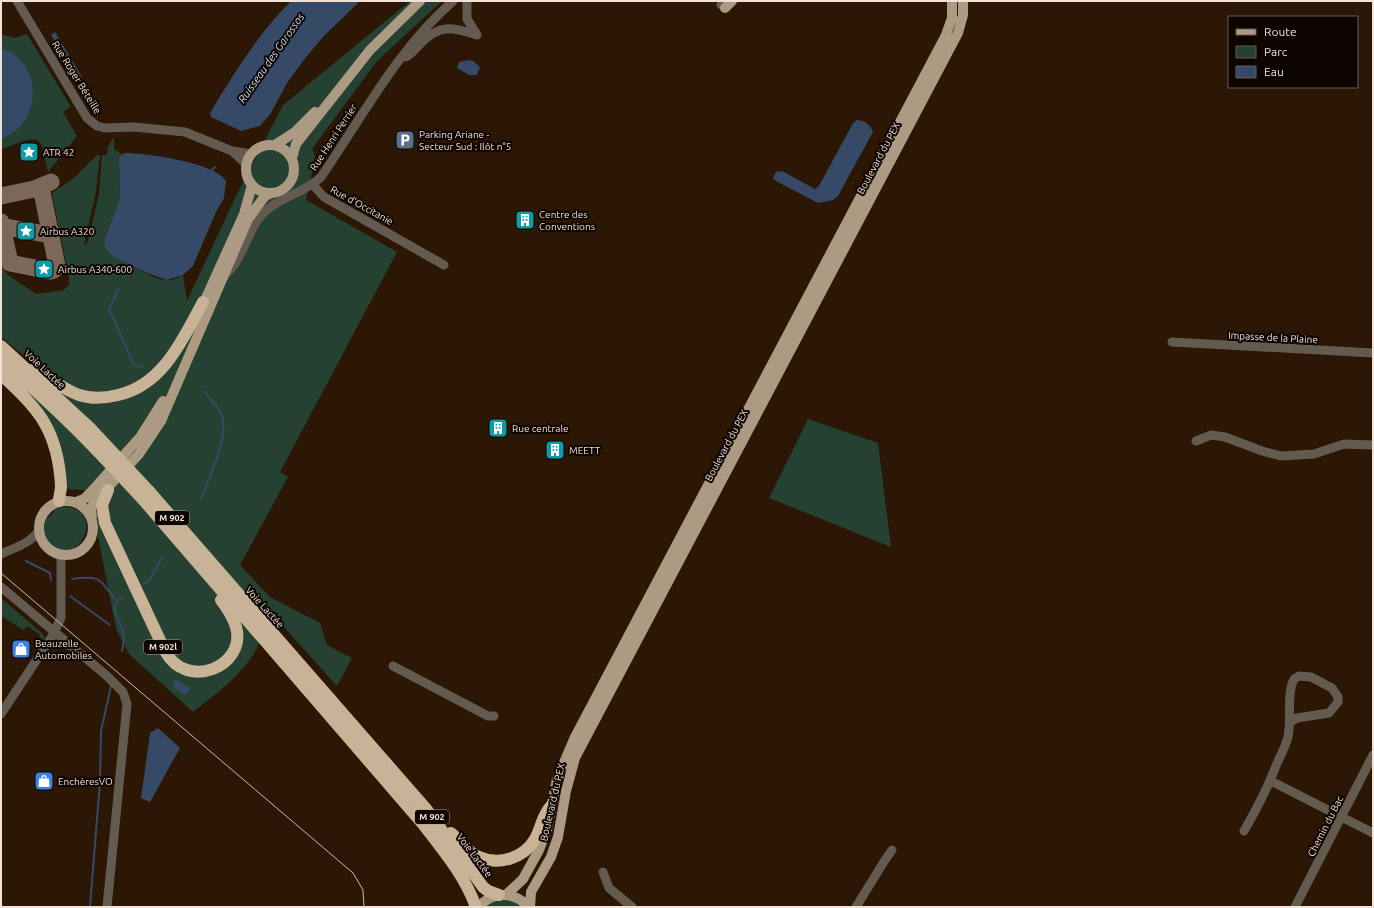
<svg xmlns="http://www.w3.org/2000/svg" width="1374" height="908" font-family="Ubuntu,sans-serif">
<style>
.green{fill:#244132}
.water{fill:#354a67}
.lines{fill:none;stroke-linecap:round;stroke-linejoin:round}
.stream{stroke:#354a67;stroke-width:2}
.taxiway{stroke:#7c6859;stroke-width:17}
.minor{stroke:#645b50;stroke-width:9}
.major{stroke:#ac9a83;stroke-width:10}
.highway{stroke:#c9b397;stroke-width:12}
.tram{stroke:#ccbbae;stroke-width:1}
.labels{text-anchor:middle;stroke-width:4;stroke-linejoin:round;paint-order:stroke}
.shield{fill:#0d0501;stroke:#ad9f96;stroke-width:1}
.shield-label{font-size:9px;font-weight:bold;fill:#f1e1d6}
.street-label{font-size:10px;fill:#f1e1d6;stroke:#0d0501}
.poi-label{font-size:10px;fill:#f1e1d6;stroke:#0d0501;text-anchor:start}
.water-label{font-size:11px;font-style:italic;fill:#d0dff5;stroke:#0d0501}
</style>
<rect width="100%" height="100%" fill="#2c1604"/>
<path class="green" d="M410 1H442L377 61 312 149 315 155 314 164 306 200 397 252 280 472 288 477 240 565 270 597 320 623 327 645 352 658 337 686 273 615C261 624 263 638 256 650 241 676 217 693 193 712L129 654 116 629 98 536C100 524 94 514 98 503L84 490 67 489 65 473 27 393 29 391 89 393C54 383 29 359 1 337V264L8 275 36 294 63 290 69 285V278L52 193 74 178 97 155H100L96 192 84 245 87 244 99 194 102 155H107L108 146 114 137V149L122 154 119 157 120 198 104 241 105 248C121 257 147 278 165 280 172 281 178 278 183 275L187 301 235 198 283 105Z
M1 34 15 38 27 34 71 107 63 112 77 136 48 172 42 145 37 140C26 137 12 147 1 149V139L3 138V49L1 48Z
M808 419 878 443 891 547 769 498Z
M60 507C111 504 78 574 49 542 43 535 43 527 46 519L54 512V509Z
M1 598 42 633 45 638 43 640 39 637 40 635 27 626 24 630 1 616Z
M507 898 515 901 521 907H485L497 899Z"/>
<path class="water" d="M291 1H360L323 37 306 57 287 83 271 113 260 126 241 131 211 117 210 113C234 73 258 34 291 1Z
M55 32 82 77 78 79 51 35Z
M1 48C44 62 43 124 1 139Z
M469 60 473 61 480 67 477 75H469L457 68 459 62Z
M857 120C864 120 871 125 873 132L838 196 833 200 818 203 776 181 773 178 776 172 782 171 815 189 819 186 853 123Z
M125 153C145 153 217 163 226 181L224 198 216 212 193 266 183 275 167 280 147 273 114 257 105 248 104 241 120 198 119 157Z
M177 680 190 688 186 695 173 687 174 681Z
M158 728 180 748 150 802 141 798 150 733Z"/>
<g class="lines">
<path class="stream" d="M210 172 215 167
M128 269 132 264
M119 288 109 309 134 365 142 367
M201 498C209 479 231 432 221 413 216 405 209 398 204 391
M26 561 50 573 51 580
M72 579C104 575 98 580 117 601
M143 584 149 581 163 556
M70 596 110 625
M122 651C123 645 125 638 123 632 119 617 107 609 122 597
M90 907 100 781 101 731 111 686"/>
<path class="taxiway" d="M1 196 34 189 51 182
M1 222 10 263 50 271 54 270 57 266 42 192 43 186
M1 224 6 227 45 234 49 232 50 229"/>
<path class="minor" d="M17 1 87 118 97 126 105 128 134 127 185 132 232 151 251 154
M467 1V19L477 35
M721 5 722 1
M406 57C412 54 417 47 422 42 442 23 454 28 477 35
M232 151 246 164
M313 185 324 197 444 265
M226 274C241 262 247 233 260 217 276 197 304 194 321 177 363 116 397 50 453 1
M1172 342 1373 353
M1196 441 1211 435 1225 437 1262 451 1281 456 1314 454 1344 444 1373 445
M1 554C16 547 29 544 39 531
M1 587 107 676 123 692 127 704 107 907
M393 666 488 716H494
M1 714 51 638 61 618V555
M1271 781 1373 833
M1244 831C1255 812 1266 791 1274 771 1278 759 1285 749 1288 737 1292 718 1286 695 1294 679L1299 676 1311 677 1332 688 1338 697V702L1329 713 1297 718 1290 722
M603 872 609 888 632 907
M856 907 885 860 892 850
M1295 907 1373 755"/>
<path class="major" d="M725 8 732 1
M275 145 295 132 315 112
M246 169a24 24 0 1 1 48 0a24 24 0 1 1-48 0Z
M292 158 296 144 370 50 420 1
M201 309 244 214 252 185
M39 528a27 27 0 1 1 54 0a27 27 0 1 1-54 0Z
M76 502 84 499 91 492 141 436 163 401
M92 517 91 509 94 502 139 454 161 421 248 219 265 196 272 193
M507 894 523 879 539 850 547 829 557 779 575 737 946 35 952 18V1
M479 907C493 890 515 892 529 907
M530 907 531 892 551 857 558 837 566 791 575 758 958 33 963 15V1"/>
<path class="highway" d="M1 346 91 429 148 490 427 810 483 887 488 891 499 895
M1 361C54 404 100 453 146 503L423 824C443 850 465 876 476 907
M35 368C49 378 62 389 79 395 91 399 106 398 118 395 163 385 183 339 203 302
M1 375C40 409 58 432 61 486 61 491 59 496 59 501
M108 490 102 505 105 523 165 651C187 692 247 666 236 627 233 617 227 608 221 600
M451 833C460 841 468 853 479 857 499 866 524 858 535 839 542 827 541 817 551 806"/>
<path class="tram" d="M1 573 353 873 363 890 364 907"/>
</g>
<defs>
<g id="parking-square" transform="scale(1)"><rect x="-9" y="-9" width="18" height="18" rx="4" fill="#5c6f8a" stroke="#0d0501"/><path d="M-3.5-5.5H1a3.5 3.5 0 0 1 0 7H-1V5.5H-3.5ZM-1-3.4V-.6H.8a1.4 1.4 0 0 0 0-2.8Z" fill="#fff"/></g>
<g id="sight-square" transform="scale(1)"><rect x="-9" y="-9" width="18" height="18" rx="4" fill="#0f9aa8" stroke="#0d0501"/><path d="M0-6L1.8-2.2L6-1.7L2.9 1.2L3.7 5.4L0 3.3L-3.7 5.4L-2.9 1.2L-6-1.7L-1.8-2.2Z" fill="#fff"/></g>
<g id="building-square" transform="scale(1)"><rect x="-9" y="-9" width="18" height="18" rx="4" fill="#0f9aa8" stroke="#0d0501"/><path d="M-4-6H4V6H1V3H-1V6H-4ZM-2.5-4.3h1.7v1.8h-1.7ZM.8-4.3h1.7v1.8H.8ZM-2.5-1h1.7V.8h-1.7ZM.8-1h1.7V.8H.8Z" fill="#fff"/></g>
<g id="shop-square" transform="scale(1)"><rect x="-9" y="-9" width="18" height="18" rx="4" fill="#3f7fe0" stroke="#0d0501"/><path d="M-5-2.5h2.3a2.7 3.5 0 0 1 5.4 0H5L5.5 6h-11ZM-1.5-2.5h3a1.5 2.3 0 0 0-3 0Z" fill="#fff"/></g>
</defs>
<g fill-rule="evenodd">
<use href="#parking-square" x="405" y="140"/>
<use href="#sight-square" x="29" y="152"/>
<use href="#building-square" x="525" y="220"/>
<use href="#sight-square" x="26" y="231"/>
<use href="#sight-square" x="44" y="269"/>
<use href="#building-square" x="498" y="428"/>
<use href="#building-square" x="555" y="450"/>
<use href="#shop-square" x="21" y="649"/>
<use href="#shop-square" x="44" y="781"/>
</g>
<g class="labels">
<g class="shield">
<rect x="155" y="511" width="34" height="14" rx="3"/>
<rect x="144" y="640" width="38" height="14" rx="3"/>
<rect x="415" y="810" width="34" height="14" rx="3"/>
</g>
<g class="shield-label">
<text x="172" y="521">M 902</text>
<text x="163" y="650">M 902l</text>
<text x="432" y="820">M 902</text>
</g>
<g class="street-label">
<text transform="translate(77 77) rotate(58)" y="4">Rue Roger Béteille</text>
<text transform="translate(333 137) rotate(-57)" y="4">Rue Henri Perrier</text>
<text transform="translate(878 158) rotate(-62)" y="4">Boulevard du PEX</text>
<text transform="translate(362 205) rotate(29)" y="4">Rue d'Occitanie</text>
<text transform="translate(1273 337) rotate(3)" y="4">Impasse de la Plaine</text>
<text transform="translate(45 369) rotate(43)" y="4">Voie Lactée</text>
<text transform="translate(726 445) rotate(-62)" y="4">Boulevard du PEX</text>
<text transform="translate(265 607) rotate(48)" y="4">Voie Lactée</text>
<text transform="translate(552 802) rotate(-77)" y="4">Boulevard du PEX</text>
<text transform="translate(1325 826) rotate(-63)" y="4">Chemin du Bac</text>
<text transform="translate(475 855) rotate(53)" y="4">Voie Lactée</text>
</g>
<g class="poi-label">
<text x="419" y="138">Parking Ariane -<tspan x="419" dy="12">Secteur Sud : Ilôt n°5</tspan></text>
<text x="43" y="156">ATR 42</text>
<text x="539" y="218">Centre des<tspan x="539" dy="12">Conventions</tspan></text>
<text x="40" y="235">Airbus A320</text>
<text x="58" y="273">Airbus A340-600</text>
<text x="512" y="432">Rue centrale</text>
<text x="569" y="454">MEETT</text>
<text x="35" y="647">Beauzelle<tspan x="35" dy="12">Automobiles</tspan></text>
<text x="58" y="785">EnchèresVO</text>
</g>
<g class="water-label">
<text transform="translate(271 58) rotate(-55)" y="4">Ruisseau des Garossos</text>
</g>
</g>
<rect width="1374" height="908" fill="none" stroke="#f1e1d6" stroke-width="4"/>
<rect x="1228" y="16" width="130" height="72" fill="#0d0501" stroke="#685d56"/>
<rect x="1236" y="29" width="20" height="6" fill="#ac9a83" stroke="#685d56"/>
<text x="1264" y="36" font-size="12" fill="#f1e1d6">Route</text>
<rect x="1236" y="46" width="20" height="12" fill="#244132" stroke="#685d56"/>
<text x="1264" y="56" font-size="12" fill="#f1e1d6">Parc</text>
<rect x="1236" y="66" width="20" height="12" fill="#354a67" stroke="#685d56"/>
<text x="1264" y="76" font-size="12" fill="#f1e1d6">Eau</text>
</svg>
